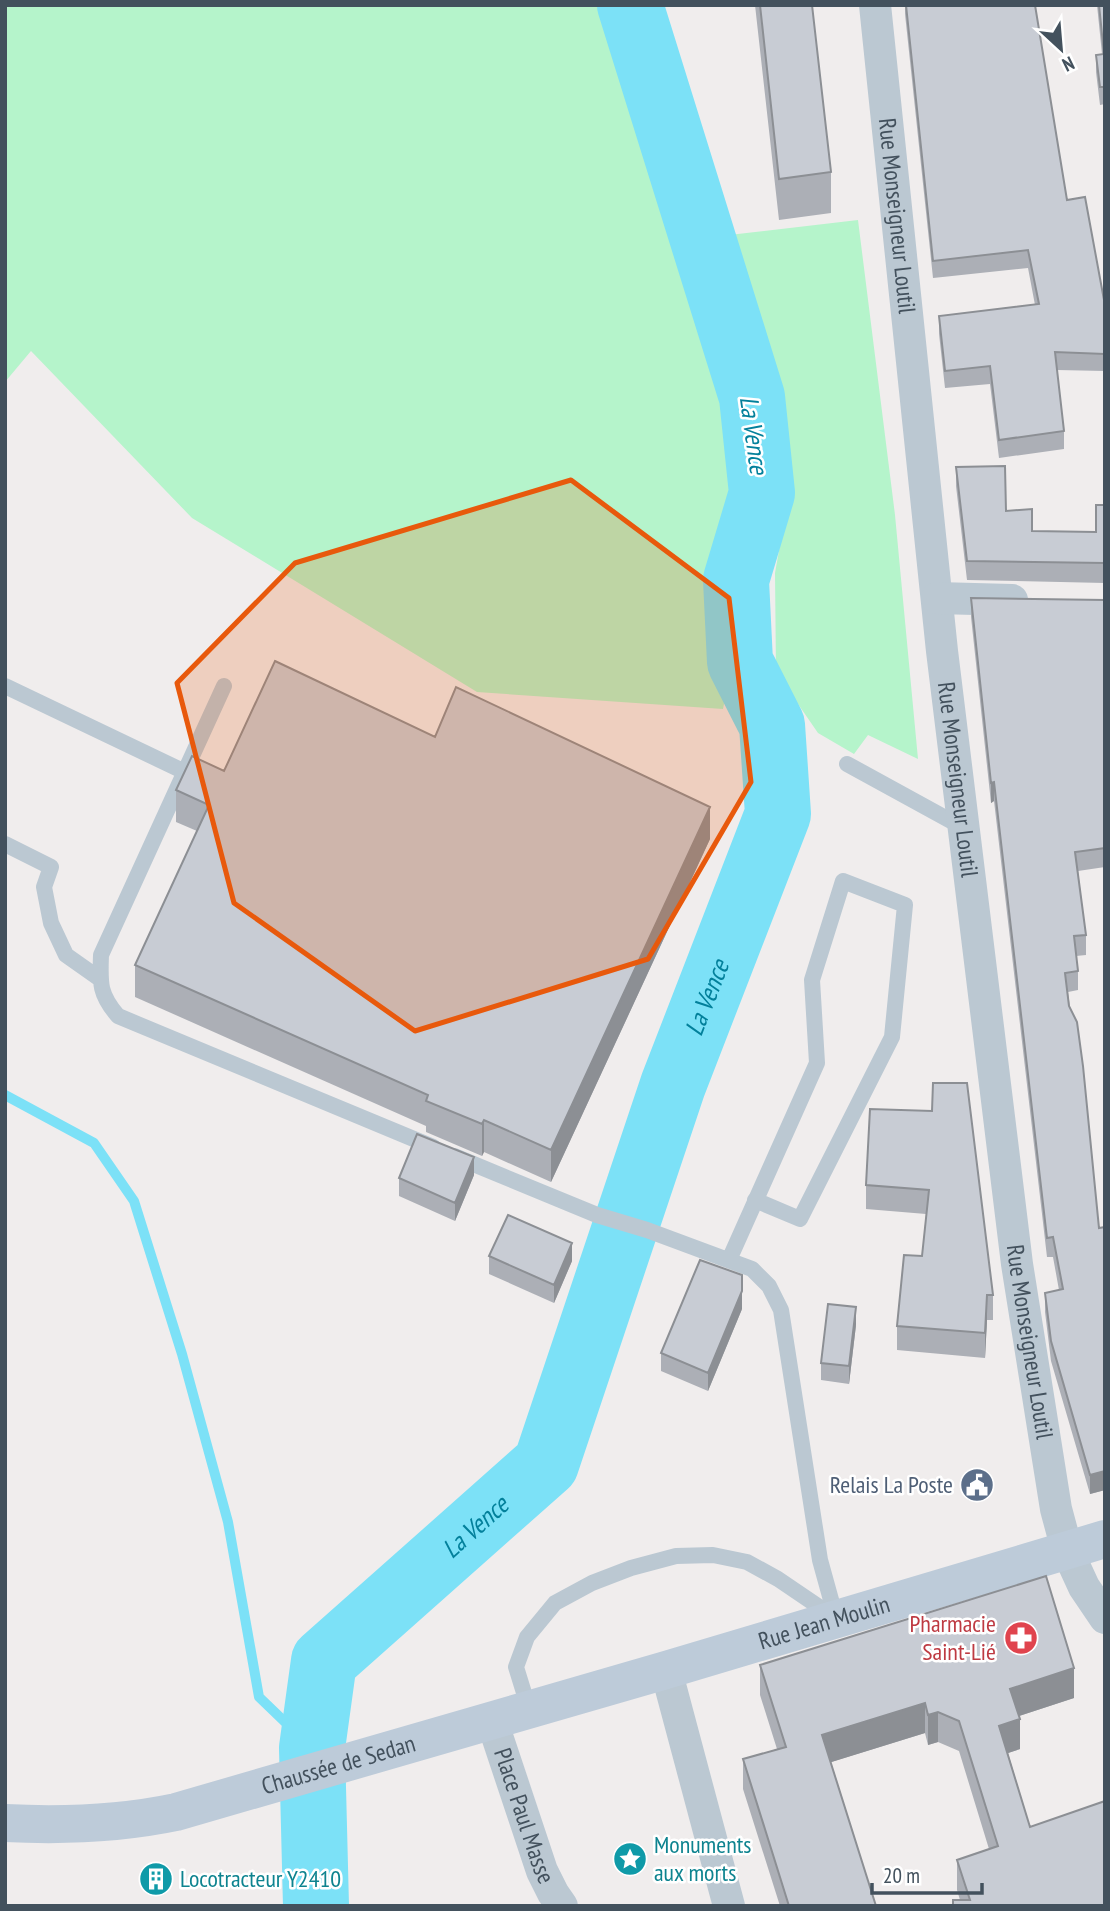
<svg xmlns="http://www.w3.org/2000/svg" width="1110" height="1911" font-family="'PT Sans Narrow',sans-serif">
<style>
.green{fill:#b5f4cb}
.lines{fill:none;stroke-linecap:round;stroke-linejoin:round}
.stream{stroke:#7ce1f7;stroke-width:10}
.river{stroke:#7ce1f7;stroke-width:66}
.lane{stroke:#bbc8d2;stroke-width:16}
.street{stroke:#bbc8d2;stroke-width:32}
.secondary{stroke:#bdcbd9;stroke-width:38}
.wall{fill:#acafb6}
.shaded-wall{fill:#8c8f94}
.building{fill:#c8ccd4;stroke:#8c8f94;stroke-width:2}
.marked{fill:#e8590c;fill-opacity:0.2;stroke:#e8590c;stroke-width:5;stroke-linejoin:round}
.labels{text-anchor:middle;stroke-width:5;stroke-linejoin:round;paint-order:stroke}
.street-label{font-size:24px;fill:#43515d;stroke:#fff}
.service-label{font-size:24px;fill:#4e5e75;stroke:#fff;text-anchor:end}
.health-label{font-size:24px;fill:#be3a42;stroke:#fff;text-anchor:end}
.culture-label{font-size:24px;fill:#0d838f;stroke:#fff;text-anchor:start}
.water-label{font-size:26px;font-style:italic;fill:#03809b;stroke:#fff}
</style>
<rect width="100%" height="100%" fill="#f0eded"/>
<path class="green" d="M5 5H649L769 482 723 709 477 692 192 518 31 351 5 382Z
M858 220 895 515 918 759 868 735 854 754 818 733 776 672 775 573 789 494 785 406 771 370 729 235Z"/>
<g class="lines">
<path class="stream" d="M5 1095 94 1143 134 1201 182 1354 228 1522 259 1697 312 1748"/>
<path class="river" id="s1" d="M316 1906 312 1748 324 1661 546 1464 673 1085 778 814 772 725 740 662 736 580 762 493 752 397 630 5"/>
<path class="lane" d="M5 686 185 772
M224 686 101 955C100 983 99 994 118 1016L433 1147
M847 764 962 827
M5 844 51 867 44 887 51 923 66 955 100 979
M454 1156 597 1215 647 1230 752 1269 769 1286 781 1310 820 1560 836 1618
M729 1260 817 1063 812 980 843 881 905 905 892 1037 800 1219 755 1200
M529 1709 516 1667 527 1637 555 1603 592 1583 631 1568 676 1556 713 1555 747 1562 778 1579 834 1617"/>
<g class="street">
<path id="s2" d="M875 5 942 651 1017 1264 1056 1509 1067 1550 1084 1587 1105 1618"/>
<path d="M937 598 1012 600"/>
<path d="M666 1670 729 1906"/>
<path id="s3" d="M492 1721 542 1871 553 1893 562 1906"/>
</g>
<path class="secondary" id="s4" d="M5 1823C64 1826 119 1824 176 1812L666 1670 1105 1539"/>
</g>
<path class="wall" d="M755 5H812L831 172V213L779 220Z
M905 5H1035L1067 200 1104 300H1105V371L1057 370 1064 431V449L999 458 990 384 945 388 939 334V316L1035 305 1028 268 933 278 905 14Z
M1097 5H1105V104L1100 105 1096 72V55L1102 54Z
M956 467 1006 511 1032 531 1096 532 1105 505V583L967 580 956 486Z
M971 598 1105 600V867L1078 871 1086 935V955L1076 956 1078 971V990L1068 992 1099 1228 1105 1227V1490L1090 1494 1051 1361 1045 1312V1293L1059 1290 1053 1257H1047L994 801 991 803 971 617Z
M435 737 710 839 551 1182 484 1152 482 1156 426 1132V1126L135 997V965L197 831 176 822V790L224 771Z
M932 1111 993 1295V1320H987L985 1358 897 1350V1326L922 1256 926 1214 866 1209V1185Z
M474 1175 455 1221 399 1196V1178Z
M489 1256 572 1261 554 1303 489 1274Z
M742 1309 708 1391 661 1371V1353Z
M856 1325 849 1384 821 1380V1363Z
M760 1665 1074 1698 1019 1716 1020 1749 1008 1753 1030 1827 1105 1906 960 1900 957 1890V1860L989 1849 959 1751 938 1742 928 1745 925 1733 831 1762 876 1906H780L743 1789V1759L777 1749 760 1695Z"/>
<path class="shaded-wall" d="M994 782V801L991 803V783Z
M710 807V839L551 1182V1150Z
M484 1120V1152L482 1156V1124Z
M474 1157V1175L455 1221V1203Z
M572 1243V1261L554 1303V1285Z
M742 1291V1309L708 1391V1373Z
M987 1295V1320L985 1358V1333Z
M856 1307V1325L849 1384V1366Z
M1105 1471V1490L1090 1494V1475Z
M1074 1668V1698L1010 1719V1689Z
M925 1703V1733L822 1765V1735Z
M938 1712V1742L928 1745V1715Z
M1020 1719V1749L999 1756V1726Z"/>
<path class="building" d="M760 5H812L831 172 779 179Z
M906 5H1035L1067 200 1085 197 1104 300H1105V354L1055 352 1064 431 999 440 990 366 945 371 939 316 1039 304 1028 250 933 261Z
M1099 5H1105V87H1100L1096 55 1104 54Z
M1005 466 1006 511 1032 509V531L1096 532V505H1105V563L967 561 956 467Z
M971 598 1105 600V848L1075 852 1086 935 1074 936 1078 971 1065 973 1069 1006 1077 1022 1083 1066 1099 1228 1105 1227V1471L1090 1475 1051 1341 1045 1293 1063 1289 1053 1237 1047 1238 994 782 991 783Z
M275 661 435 737 456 687 710 807 551 1150 484 1120 482 1124 426 1101 428 1095 135 965 209 805 176 790 192 756 224 771Z
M933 1083H967L993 1295H987L985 1333 897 1326 904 1255 922 1256 929 1190 866 1185 870 1109 932 1111Z
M417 1134 474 1157 455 1203 399 1178Z
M508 1215 572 1243 554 1285 489 1256Z
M700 1260 742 1275V1291L708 1373 661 1353Z
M828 1304 856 1307 849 1366 821 1363Z
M1046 1576 1074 1668 1010 1689 1020 1719 999 1726 1030 1827 1105 1801V1906H953V1900H970L957 1860 998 1846 959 1721 938 1712 928 1715 925 1703 822 1735 876 1906H789L743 1759 786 1747 760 1665Z"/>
<path class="marked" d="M571 480 729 598 751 782 648 959 415 1031 234 903 177 683 295 563Z"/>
<defs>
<g id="civic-disc" transform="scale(1.75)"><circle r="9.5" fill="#5c6f8a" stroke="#fff"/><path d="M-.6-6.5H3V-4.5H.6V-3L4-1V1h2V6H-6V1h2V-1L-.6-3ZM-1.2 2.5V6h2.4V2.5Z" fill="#fff"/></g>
<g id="pharmacy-disc" transform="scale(1.75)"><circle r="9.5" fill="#e0444e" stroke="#fff"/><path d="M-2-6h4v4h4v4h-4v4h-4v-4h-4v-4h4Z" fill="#fff"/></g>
<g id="sight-disc" transform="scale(1.75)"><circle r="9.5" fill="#0f9aa8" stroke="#fff"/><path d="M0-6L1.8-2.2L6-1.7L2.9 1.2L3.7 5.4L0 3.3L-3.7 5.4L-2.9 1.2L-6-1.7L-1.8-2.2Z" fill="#fff"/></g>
<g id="building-disc" transform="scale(1.75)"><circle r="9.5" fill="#0f9aa8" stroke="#fff"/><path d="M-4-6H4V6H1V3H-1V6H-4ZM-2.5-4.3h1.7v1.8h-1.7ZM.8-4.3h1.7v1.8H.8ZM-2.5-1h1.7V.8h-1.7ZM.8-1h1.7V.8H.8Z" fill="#fff"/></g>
</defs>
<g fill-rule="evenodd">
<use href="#civic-disc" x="977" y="1485"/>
<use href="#pharmacy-disc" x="1021" y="1638"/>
<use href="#sight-disc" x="630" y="1859"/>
<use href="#building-disc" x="156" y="1879"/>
</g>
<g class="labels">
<g class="street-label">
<text dy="8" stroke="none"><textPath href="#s2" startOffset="212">Rue Monseigneur Loutil</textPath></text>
<text dy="8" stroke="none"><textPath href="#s2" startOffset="779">Rue Monseigneur Loutil</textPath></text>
<text dy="8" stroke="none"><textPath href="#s2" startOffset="1346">Rue Monseigneur Loutil</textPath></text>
<text dy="8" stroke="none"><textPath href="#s4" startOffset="847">Rue Jean Moulin</textPath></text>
<text dy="8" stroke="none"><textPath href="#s4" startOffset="341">Chaussée de Sedan</textPath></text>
<text dy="8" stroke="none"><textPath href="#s3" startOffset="100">Place Paul Masse</textPath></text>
</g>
<g class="service-label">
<text x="953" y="1493">Relais La Poste</text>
</g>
<g class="health-label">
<text x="996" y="1632">Pharmacie<tspan x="996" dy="28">Saint-Lié</tspan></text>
</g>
<g class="culture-label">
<text x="654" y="1853">Monuments<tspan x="654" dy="28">aux morts</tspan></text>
<text x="180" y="1887">Locotracteur Y2410</text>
</g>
<g class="water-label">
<text transform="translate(754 435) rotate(82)" y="9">La Vence</text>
<text dy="9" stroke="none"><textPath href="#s1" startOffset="1036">La Vence</textPath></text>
<text dy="9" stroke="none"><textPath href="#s1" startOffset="448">La Vence</textPath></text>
</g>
</g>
<rect width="1110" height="1911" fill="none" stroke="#43515d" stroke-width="14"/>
<g transform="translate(1061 49) rotate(154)" stroke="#ffffff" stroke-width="5" paint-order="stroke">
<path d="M0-5L12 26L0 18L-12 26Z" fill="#43515d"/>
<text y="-10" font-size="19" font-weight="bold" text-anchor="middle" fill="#43515d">N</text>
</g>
<path d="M872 1883v10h110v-10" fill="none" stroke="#43515d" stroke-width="3.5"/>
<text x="883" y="1883" font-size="21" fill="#43515d" stroke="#ffffff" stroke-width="5" paint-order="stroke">20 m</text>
</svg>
